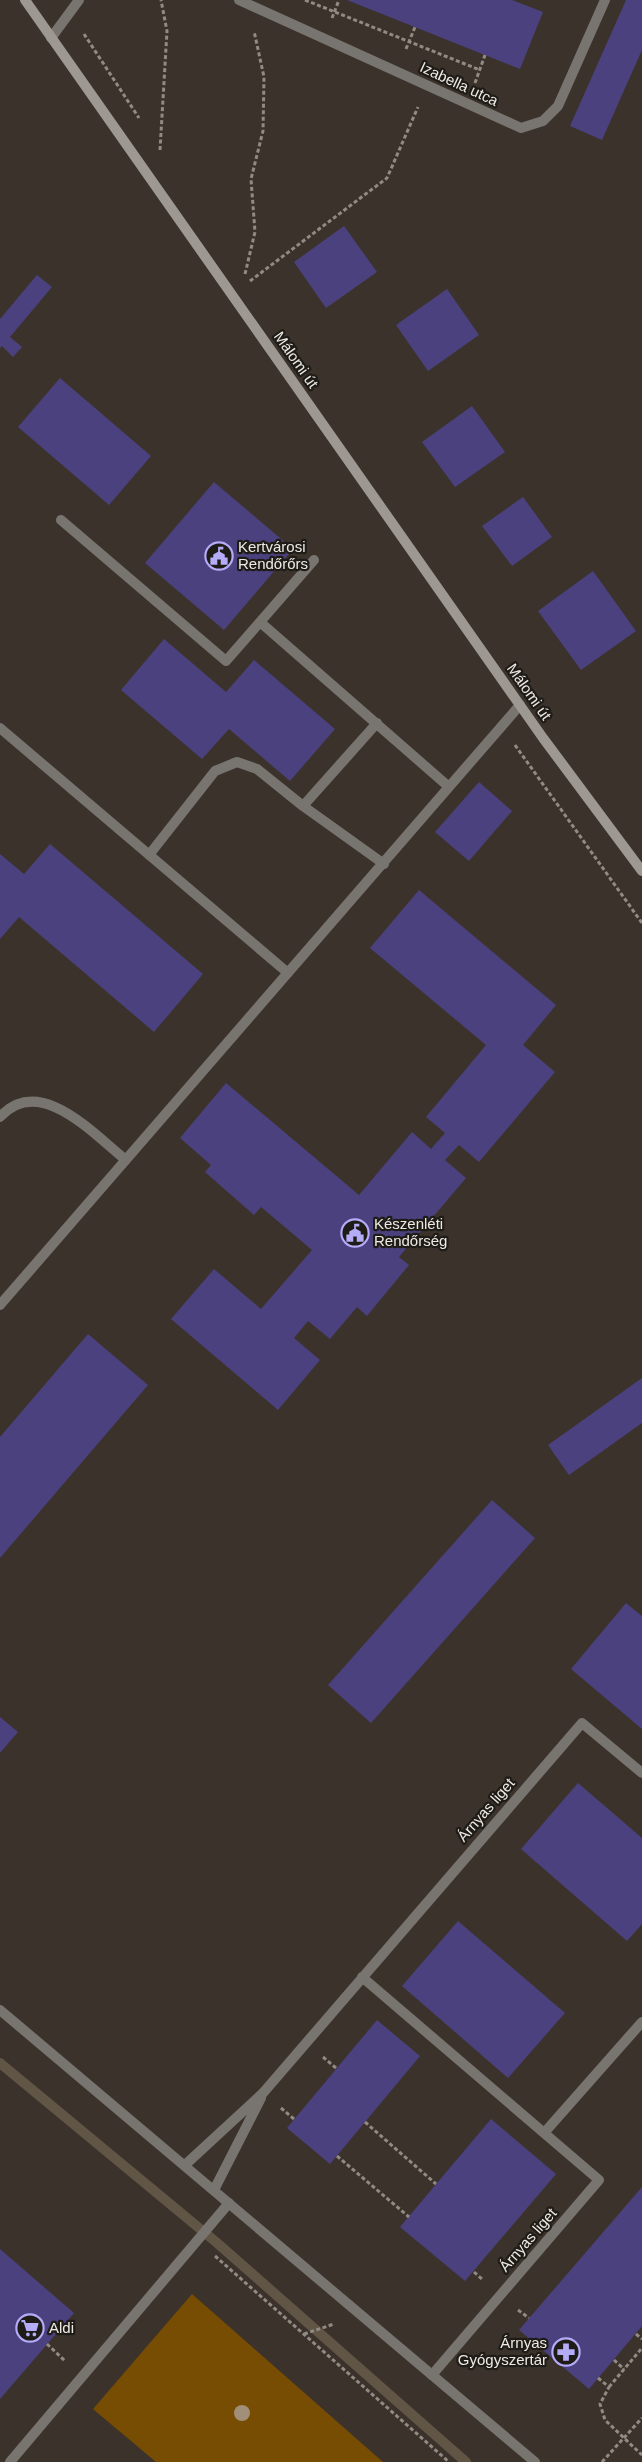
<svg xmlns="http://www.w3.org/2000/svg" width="642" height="2462" font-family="Helvetica,sans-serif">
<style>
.green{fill:#774c03}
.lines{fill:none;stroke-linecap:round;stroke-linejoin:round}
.stream{stroke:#615546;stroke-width:10}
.building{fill:#4b417f}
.path{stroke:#918b84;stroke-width:3;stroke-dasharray:4 2.5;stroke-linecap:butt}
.lane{stroke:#787570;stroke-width:10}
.street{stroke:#787570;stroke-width:10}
.secondary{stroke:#9e9892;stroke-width:10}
.tree{fill:#a28f7a}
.labels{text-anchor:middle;stroke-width:4.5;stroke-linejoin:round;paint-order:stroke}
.street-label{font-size:15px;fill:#eee9e4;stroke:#1f1c18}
.poi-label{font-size:15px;fill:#eee9e4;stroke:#1f1c18;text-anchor:start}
</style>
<rect width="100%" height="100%" fill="#3b332b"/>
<path class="green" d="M192 2294 383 2462H156L93 2409Z"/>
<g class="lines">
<path class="stream" d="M0 2063 216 2242 466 2462"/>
</g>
<path class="building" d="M347 0H512L543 12 520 69Z
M626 0H642V50L602 140 570 126Z
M344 226 377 272 326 308 294 262Z
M37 275 52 287 10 337 22 347 13 357 2 346 0 348V319Z
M447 289 479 335 428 371 396 325Z
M60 378 151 456 109 505 18 427Z
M472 406 505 452 455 487 422 442Z
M214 482 293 549 224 630 145 563Z
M523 497 552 537 512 566 482 526Z
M593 571 636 631 581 670 538 611Z
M164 639 226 692 254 660 335 729 290 781 229 729 202 759 121 690Z
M479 782 512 811 469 861 435 832Z
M50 844 203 974 154 1032 19 917 0 939V854L24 874Z
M419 890 556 1005 523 1045 555 1072 479 1162 459 1145 445 1160 466 1178 399 1257 409 1265 367 1316 357 1307 330 1339 308 1321 294 1338 320 1360 278 1410 171 1319 214 1269 261 1309 312 1250 261 1207 254 1215 205 1172 211 1165 180 1138 226 1083 359 1195 412 1132 431 1149 445 1133 426 1117 486 1045 370 948Z
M88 1334 148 1385 0 1558V1437Z
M642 1378V1423L569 1475 548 1445Z
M492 1500 535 1538 371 1723 328 1685Z
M626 1603 642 1616V1729L571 1669Z
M0 1717 18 1732 0 1753Z
M578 1783 642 1838V1924L627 1941 521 1849Z
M458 1921 565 2013 508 2078 402 1986Z
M377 2020 420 2056 330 2164 287 2128Z
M491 2119 556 2174 465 2281 400 2227Z
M642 2187V2326L589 2389 519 2330Z
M0 2249 74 2313 0 2399Z"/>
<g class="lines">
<path class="path" d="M305 0 480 70
M332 18 339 0
M84 34 139 118
M406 49 415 27
M475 83 485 55
M160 150 167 31 161 0
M245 274 255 232 251 179 263 131 264 77 254 31
M250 281 387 178 418 107
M515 745 642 923
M323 2057 336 2068
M281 2108 294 2119
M365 2122 436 2184
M337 2156 409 2217
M215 2256 449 2462
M474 2272 483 2280
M518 2310 529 2318
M304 2334 334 2324
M636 2334 642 2339
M47 2344 65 2361
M614 2360 624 2369
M598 2378 609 2387 600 2404 605 2420 642 2455
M609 2387 642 2348
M602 2462 642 2418"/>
<path class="lane" d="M61 520 226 661 260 622 449 787
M260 622 314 560
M0 728 288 973
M303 806 377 723
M149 855 215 771 237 762 257 769 303 806 384 864
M0 1117C40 1073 94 1135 126 1160
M0 1305 520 705
M362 1977 599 2180 432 2375
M544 2133 642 2022
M185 2165 263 2093 582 1723 642 1773
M214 2190 261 2098
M10 2462 229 2203"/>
<path class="street" d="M239 0 521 128 543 121 558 106 605 0
M51 38 79 0
M0 2010 535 2462"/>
<path class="secondary" d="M25 0 543 738 642 871"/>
</g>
<circle class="tree" cx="242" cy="2413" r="8"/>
<defs>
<g id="civic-ring" transform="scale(1.4375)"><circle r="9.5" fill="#1f1c18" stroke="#b5acf8" stroke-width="1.5"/><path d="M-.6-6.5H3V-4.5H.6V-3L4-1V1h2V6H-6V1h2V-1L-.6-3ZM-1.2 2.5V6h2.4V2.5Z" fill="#b5acf8"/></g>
<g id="supermarket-ring" transform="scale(1.4375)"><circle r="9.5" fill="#1f1c18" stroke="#b5acf8" stroke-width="1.5"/><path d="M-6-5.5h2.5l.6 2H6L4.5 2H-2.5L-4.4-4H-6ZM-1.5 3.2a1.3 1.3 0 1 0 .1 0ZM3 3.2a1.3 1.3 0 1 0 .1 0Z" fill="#b5acf8"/></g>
<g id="pharmacy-ring" transform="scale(1.4375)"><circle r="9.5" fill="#1f1c18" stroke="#b5acf8" stroke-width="1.5"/><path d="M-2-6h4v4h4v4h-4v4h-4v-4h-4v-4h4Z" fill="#b5acf8"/></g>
</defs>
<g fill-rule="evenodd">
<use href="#civic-ring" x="219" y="556"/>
<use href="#civic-ring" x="355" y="1233"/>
<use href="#supermarket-ring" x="30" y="2328"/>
<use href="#pharmacy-ring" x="566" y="2352"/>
</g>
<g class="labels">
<g class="street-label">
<text transform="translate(459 84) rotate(25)" y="5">Izabella utca</text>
<text transform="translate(296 360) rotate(55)" y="5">Málomi út</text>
<text transform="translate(529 692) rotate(55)" y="5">Málomi út</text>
<text transform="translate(486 1810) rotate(-49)" y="5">Árnyas liget</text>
<text transform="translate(528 2240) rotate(-49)" y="5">Árnyas liget</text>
</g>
<g class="poi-label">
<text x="238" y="552">Kertvárosi<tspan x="238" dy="17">Rendőrőrs</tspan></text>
<text x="374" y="1229">Készenléti<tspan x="374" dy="17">Rendőrség</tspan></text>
<text x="49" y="2333">Aldi</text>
<text x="547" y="2348" text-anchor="end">Árnyas<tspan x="547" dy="17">Gyógyszertár</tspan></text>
</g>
</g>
</svg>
